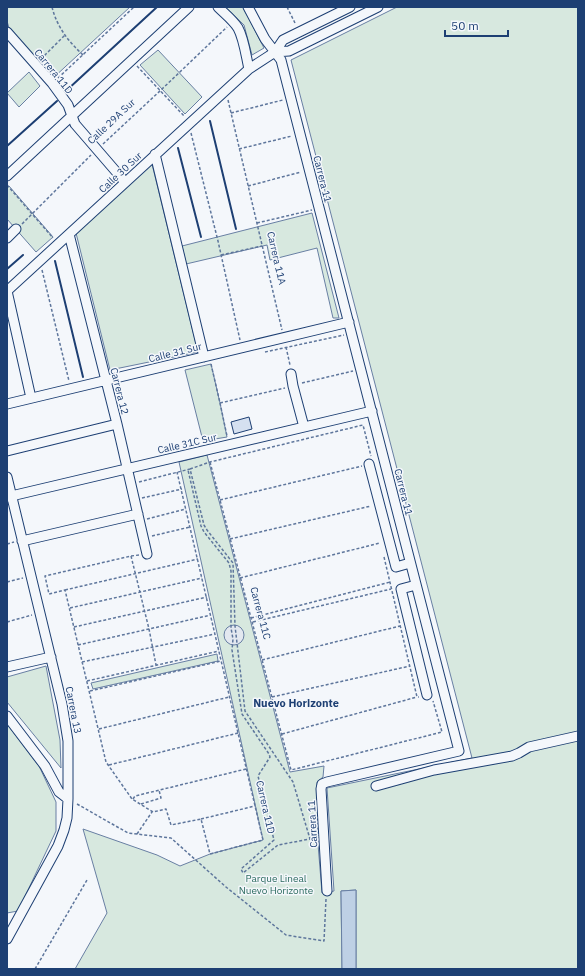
<svg xmlns="http://www.w3.org/2000/svg" width="585" height="976" font-family="'IBM Plex Sans',sans-serif">
<style>
.green{fill:#d7e8df;stroke:#687fa3}
.parking{fill:#e3e8f0;stroke:#687fa3}
.water{fill:#bed0e5;stroke:#687fa3}
.building{fill:#d5e0f0;stroke:#1d3f73}
.lines{fill:none;stroke-linecap:round;stroke-linejoin:round}
.minor-casing{stroke:#1d3f73;stroke-width:11}
.path{stroke:#5e769c;stroke-width:1.5;stroke-dasharray:3 2;stroke-linecap:butt}
.minor{stroke:#f4f7fb;stroke-width:9}
.wall{stroke:#1d3f73;stroke-width:2}
.labels{text-anchor:middle;stroke-width:3;stroke-linejoin:round;paint-order:stroke}
.street-label{font-size:10px;fill:#1d3f73;stroke:#f4f7fb}
.park-label{font-size:10px;fill:#2c6c60;stroke:#f4f7fb}
.neighbourhood-label{font-size:11px;font-weight:bold;fill:#1d3f73;stroke:#f4f7fb}
</style>
<rect width="100%" height="100%" fill="#f4f7fb"/>
<path class="green" d="M7 7H130L52 79 9 28 7 21Z
M225 7H243L264 48 252 55 244 25Z
M397 7H578V969H356V890L341 891 342 969H75L107 913 83 829 157 855 180 866 210 854 263 840 179 462 207 455 290 772 324 766 323 777 317 782 318 844 322 893 334 891 327 788 472 758 291 60Z
M158 50 202 97 185 114 140 65Z
M29 72 40 86 19 107 7 93Z
M152 164 198 352 110 370 76 233Z
M9 186 53 237 36 252 7 219V187Z
M312 213 339 318H333L317 248 270 260 267 245 186 264 182 246Z
M211 364 220 403 227 437 203 441 185 370Z
M217 654 218 661 93 689 91 683Z
M46 666 60 740 61 768 7 702V677Z
M7 724 39 766 56 802V831L18 911 7 913Z"/>
<path class="parking" d="M224 635a10 10 0 1 1 20 0a10 10 0 1 1-20 0Z"/>
<path class="water" d="M356 890V969H342L341 891Z"/>
<path class="building" d="M249 417 252 429 234 434 231 422Z"/>
<g class="lines">
<g class="minor-casing">
<path id="minor" d="M218 7C225 14 233 20 238 28 244 39 246 56 249 69
M248 7 265 39 281 60 459 751 327 782 322 784 321 789 327 891
M7 32 52 83 68 105 75 124 125 182
M275 52 289 51 378 7
M155 154 204 357
M7 176 189 7
M69 234 117 424 147 554
M7 238 16 229
M7 291 249 69 275 52 283 40 350 7
M7 291 31 398
M291 374 293 386 304 427
M7 404 349 322
M7 451 117 424
M369 464 396 567 410 563
M7 477 62 704 68 741V799L67 818 64 830 58 846 7 939
M7 497 372 411
M22 541 138 514
M416 585 401 589 427 695
M7 667 51 657
M7 716 45 766 59 792 68 799
M376 786 434 770 512 756 519 753 529 747 578 736"/>
</g>
<path class="path" d="M52 7C57 27 68 41 83 55
M287 7 295 23
M41 59 65 35
M137 66 185 117
M58 78 134 7
M228 100 282 330
M231 113 283 100
M191 133 218 241 240 340
M103 144 161 90 227 27
M239 149 292 136
M7 185 53 238
M248 186 301 172
M257 223 312 210
M22 224 91 155
M221 255 262 246
M42 270 69 381
M286 347 290 365
M265 352 344 335
M211 364 220 403 227 436
M302 383 353 371
M220 403 285 388
M210 462 291 770 442 732 433 701
M190 469 210 462 363 425 371 456
M139 482 190 469 204 525 207 530 233 563 235 626 245 711 293 782 310 839 278 845 243 873 241 869 274 840 258 776 270 757 269 754 242 714 232 650 233 639 231 628V571L229 563 204 532 201 526 188 470
M142 498 182 489
M220 500 362 466
M147 519 186 509
M152 536 190 527
M230 539 371 506
M7 544 14 542
M139 555 131 556 45 576 49 594 65 590 106 762 132 799 153 812 166 809 171 825 201 819 210 854 263 840 177 472
M131 556 149 629 156 665
M384 557 417 697H419
M240 578 380 543
M7 582 23 578
M65 590 198 559
M70 608 202 578
M251 618 390 582
M7 622 32 615
M253 622 391 589
M74 627 207 597
M78 645 211 615
M262 660 400 626
M82 662 215 634
M87 681 219 651
M90 691 221 661
M272 697 410 666
M99 729 229 697
M282 734 417 697
M109 765 238 733
M133 799 135 796 246 769
M77 804 128 833 171 838 226 887 286 935 324 941 326 899
M141 804 161 798 159 790
M201 819 255 806
M137 834 152 812
M35 969 87 880"/>
<use href="#minor" class="minor"/>
<path class="wall" d="M67 90 157 7
M210 121 236 229
M7 146 57 101
M178 148 201 237
M55 261 83 377
M7 269 23 255"/>
</g>
<g class="labels">
<g class="street-label">
<text transform="translate(54 71) rotate(51)" y="4">Carrera 11D</text>
<text transform="translate(111 121) rotate(-43)" y="4">Calle 29A Sur</text>
<text transform="translate(120 172) rotate(-43)" y="4">Calle 30 Sur</text>
<text transform="translate(323 179) rotate(76)" y="4">Carrera 11</text>
<text transform="translate(277 258) rotate(77)" y="4">Carrera 11A</text>
<text transform="translate(175 352) rotate(-14)" y="4">Calle 31 Sur</text>
<text transform="translate(120 391) rotate(76)" y="4">Carrera 12</text>
<text transform="translate(187 443) rotate(-13)" y="4">Calle 31C Sur</text>
<text transform="translate(404 492) rotate(76)" y="4">Carrera 11</text>
<text transform="translate(261 613) rotate(75)" y="4">Carrera 11C</text>
<text transform="translate(74 710) rotate(79)" y="4">Carrera 13</text>
<text transform="translate(266 807) rotate(77)" y="4">Carrera 11D</text>
<text transform="translate(312 824) rotate(-93)" y="4">Carrera 11</text>
</g>
<g class="park-label">
<text x="276" y="882">Parque Lineal<tspan x="276" dy="12">Nuevo Horizonte</tspan></text>
</g>
<g class="neighbourhood-label">
<text x="296" y="707">Nuevo Horizonte</text>
</g>
</g>
<rect width="585" height="976" fill="none" stroke="#1d3f73" stroke-width="16"/>
<path d="M445 30v6h63v-6" fill="none" stroke="#1d3f73" stroke-width="2"/>
<text x="451" y="30" font-size="12" fill="#1d3f73" stroke="#f4f7fb" stroke-width="3" paint-order="stroke">50 m</text>
</svg>
